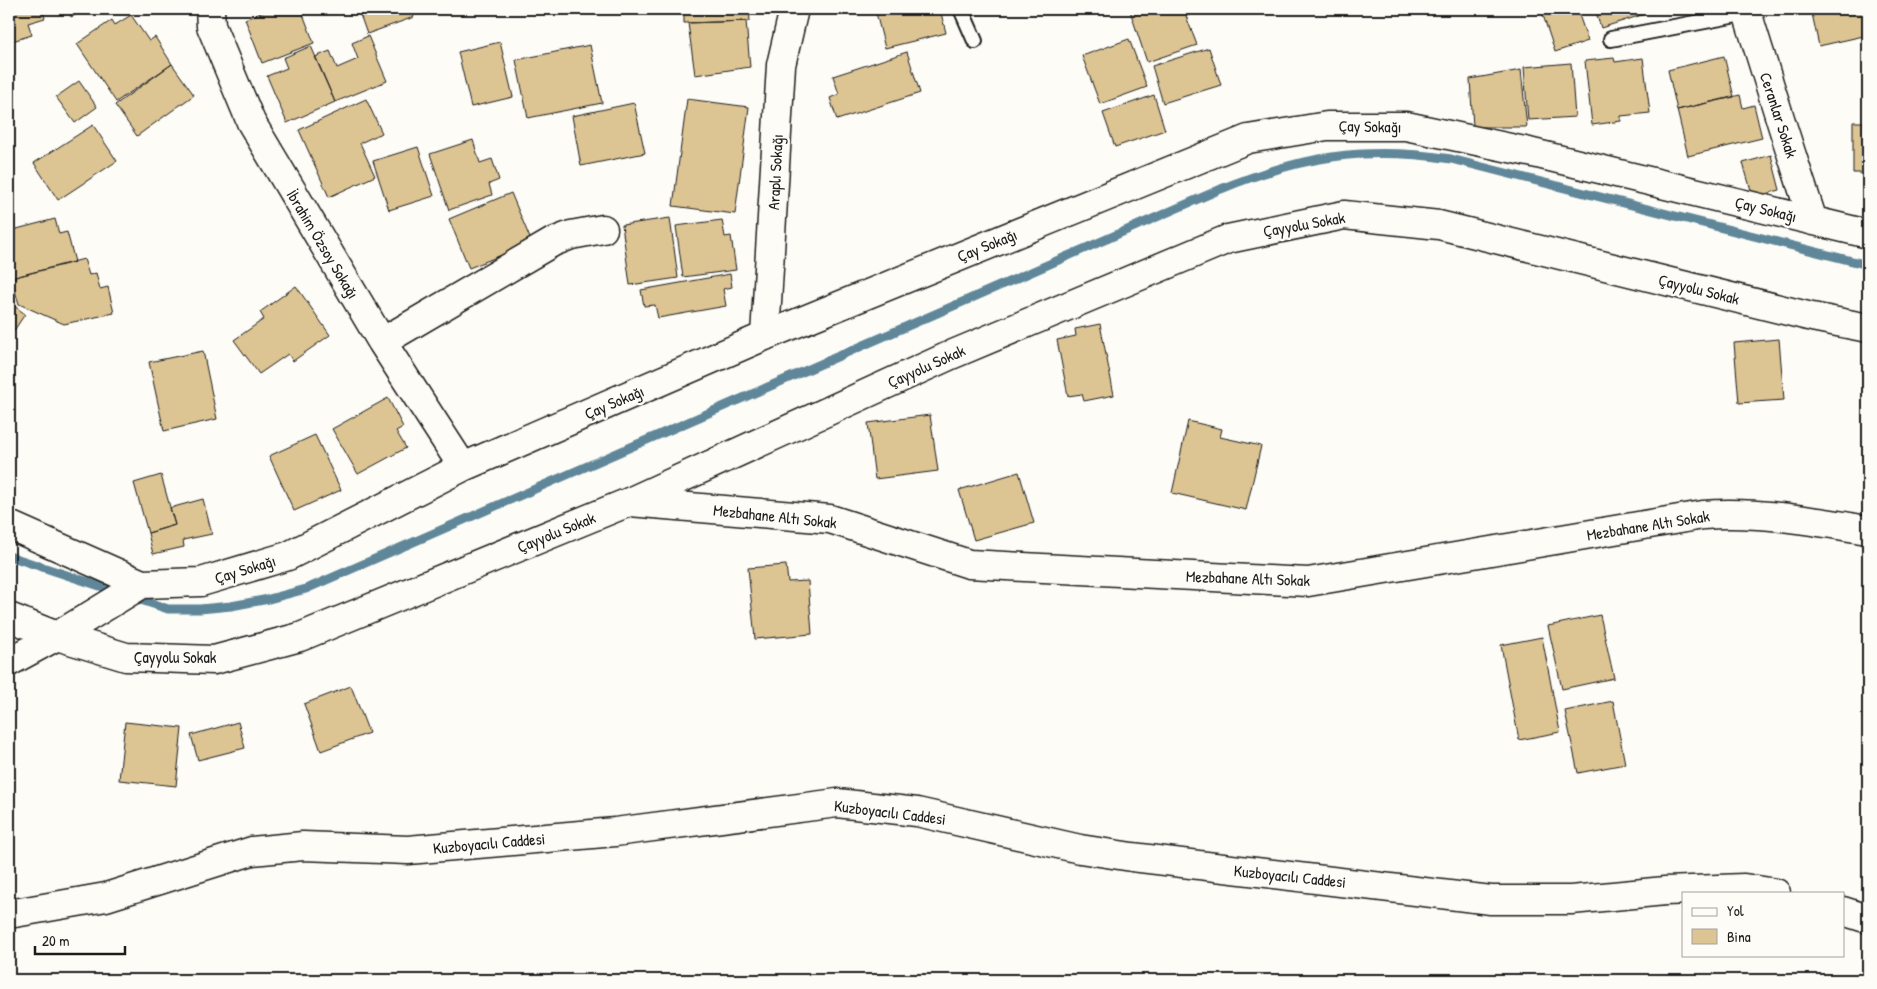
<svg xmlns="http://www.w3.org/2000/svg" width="1877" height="989" font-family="'Patrick Hand',sans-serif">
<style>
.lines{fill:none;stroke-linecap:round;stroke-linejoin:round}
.stream{stroke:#5e8799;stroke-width:9}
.building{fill:#dcc493;stroke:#1c1c1c}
.lane-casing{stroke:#1c1c1c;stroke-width:18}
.street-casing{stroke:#1c1c1c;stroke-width:31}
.secondary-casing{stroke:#1c1c1c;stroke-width:31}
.lane{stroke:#fdfcf7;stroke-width:14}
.street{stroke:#fdfcf7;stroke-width:28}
.secondary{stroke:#fdfcf7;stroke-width:28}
.labels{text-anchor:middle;stroke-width:4.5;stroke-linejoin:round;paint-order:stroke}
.street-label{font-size:16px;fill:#1c1c1c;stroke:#fdfcf7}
</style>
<rect width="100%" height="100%" fill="#fdfcf7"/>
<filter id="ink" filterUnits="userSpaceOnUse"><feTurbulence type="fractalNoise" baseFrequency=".02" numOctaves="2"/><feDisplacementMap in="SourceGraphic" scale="10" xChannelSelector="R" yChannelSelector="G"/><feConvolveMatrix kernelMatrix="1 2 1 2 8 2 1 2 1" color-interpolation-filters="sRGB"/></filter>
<g filter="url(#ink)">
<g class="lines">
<path class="stream" d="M9 556 118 592
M132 597 168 609H200L231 606 269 599 306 589 1221 189C1302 156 1364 146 1451 159L1868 265"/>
</g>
<path class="building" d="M9 9H42L45 18 28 23 32 35 9 42Z
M68 9H89L71 17Z
M271 9H301L314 43 262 63 245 19Z
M358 9H411L414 17 367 34Z
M684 9H749L750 21 684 23Z
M875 9H940L946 33 885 48Z
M1137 9H1190L1192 14 1186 16 1197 45 1147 62 1130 11Z
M1541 9H1577L1588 41 1555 52Z
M1595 9H1647L1648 13 1601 28Z
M1811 9H1868V35L1819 46Z
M131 15 149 41 155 37 172 64 116 102 77 44 112 20 115 25Z
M746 21 750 67 695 75 688 23Z
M368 36 387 81 335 102 315 57 330 51 337 68 358 59 352 43Z
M1129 39 1147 87 1100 104 1082 56Z
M500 42 513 97 471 107 458 52Z
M590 45 602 103 528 118 516 60Z
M311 46 335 102 287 123 267 76 287 68 283 58Z
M1209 48 1221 85 1163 103 1152 66Z
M907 52 920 93 837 120 830 98 839 94 833 76Z
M1724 56 1734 97 1677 110 1668 70Z
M1614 58 1615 62 1643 58 1650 113 1621 116V121L1592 125 1585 61Z
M1571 63 1575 117 1528 120 1524 67Z
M172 64 194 95 137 136 115 105Z
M1521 70 1527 127H1473L1470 79Z
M79 81 97 107 75 123 56 97Z
M1154 95 1165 130 1115 147 1103 113Z
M1740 95 1743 108 1754 105 1762 138 1688 156 1677 110Z
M366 99 382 133 360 143 375 176 329 197 299 130Z
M687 99 749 107 735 214 673 206Z
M634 103 645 153 581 166 572 116Z
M1853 122H1868V173H1853Z
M93 125 117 161 58 200 34 163Z
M473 140 480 163 492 159 499 180 489 184 492 195 449 210 430 154Z
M418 147 434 196 389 210 373 161Z
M1771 155 1780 190 1753 197 1743 163Z
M511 193 532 243 469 268 449 219Z
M670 218 678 278 630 285 622 225Z
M55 219 59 234 67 232 75 262 11 278 9 271V231Z
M722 220 725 237 731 236 736 270 683 277 676 226Z
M84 259 89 275 96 273 100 289 108 287 114 313 64 324 19 304 11 278Z
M730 274 732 287 723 289 726 306 658 318 655 305 644 306 641 290Z
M296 286 330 335 293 361 288 354 259 374 234 340 264 319 260 312Z
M9 302 25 314 9 338Z
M1100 324 1114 395 1084 401 1082 394 1068 396 1057 340 1076 336 1075 329Z
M1779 339 1784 400 1739 403 1734 343Z
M203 351 217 419 164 431 149 362Z
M388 398 403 427 396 431 406 448 358 474 332 429Z
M930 415 938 471 875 479 868 423Z
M1188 421 1222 429 1220 437 1261 446 1246 510 1172 493Z
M315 435 341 490 294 511 269 456Z
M1019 472 1034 523 974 540 959 490Z
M161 475 175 525 148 533 134 483Z
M203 499 212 534 183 540 184 547 153 554 148 533 175 525 170 508Z
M786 565 788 582 808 581 812 634 755 639 748 568Z
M1600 615 1614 678 1562 689 1548 626Z
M1542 637 1560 732 1519 740 1501 645Z
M351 686 369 733 321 751 304 704Z
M1613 701 1625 764 1578 773 1565 711Z
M125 722 182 728 176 786 119 780Z
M238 722 245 748 198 760 191 735Z"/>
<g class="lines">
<g class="lane-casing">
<path id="lane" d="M961 9 975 41
M1611 39 1747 13"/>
</g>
<g class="street-casing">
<path id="street" d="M210 9 211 26 251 122 382 342 463 467
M1746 9 1783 128 1813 221
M765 336 781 65 794 9
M382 342 553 242 571 235 603 229
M630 502 830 519 969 564 1308 582 1703 515C1759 511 1813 521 1868 530
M9 525 142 584 201 582 288 556 463 467 765 336 1248 139 1327 126H1406L1529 152 1868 234
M9 617 57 636 126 657 214 660 300 637 629 502 951 355 1228 239 1344 215 1439 225 1812 317 1868 328
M57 636 142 584"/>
</g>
<g class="secondary-casing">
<path id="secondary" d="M9 662 57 636
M1843 911 1868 919
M9 914 106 897 252 851 303 846 408 850 615 832 837 803 917 812 1080 849 1132 857 1491 900H1571L1665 891 1744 888 1776 893"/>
</g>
<use href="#lane" class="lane"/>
<use href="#street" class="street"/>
<use href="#secondary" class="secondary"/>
</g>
</g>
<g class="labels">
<g class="street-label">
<text transform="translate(1779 115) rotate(72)" y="6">Ceranlar Sokak</text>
<text transform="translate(1370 126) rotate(1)" y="6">Çay Sokağı</text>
<text transform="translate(775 172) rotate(-87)" y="6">Araplı Sokağı</text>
<text transform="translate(1766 209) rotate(14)" y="6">Çay Sokağı</text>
<text transform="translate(1304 224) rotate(-10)" y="6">Çayyolu Sokak</text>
<text transform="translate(323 244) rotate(59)" y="6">İbrahim Özsoy Sokağı</text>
<text transform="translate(987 245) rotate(-22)" y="6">Çay Sokağı</text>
<text transform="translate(1699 289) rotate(14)" y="6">Çayyolu Sokak</text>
<text transform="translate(926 366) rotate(-24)" y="6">Çayyolu Sokak</text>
<text transform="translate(614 402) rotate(-23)" y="6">Çay Sokağı</text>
<text transform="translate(775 516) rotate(6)" y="6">Mezbahane Altı Sokak</text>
<text transform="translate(1648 525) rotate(-9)" y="6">Mezbahane Altı Sokak</text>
<text transform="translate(556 532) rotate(-22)" y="6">Çayyolu Sokak</text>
<text transform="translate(245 569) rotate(-17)" y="6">Çay Sokağı</text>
<text transform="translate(1248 578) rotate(2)" y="6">Mezbahane Altı Sokak</text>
<text x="175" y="663">Çayyolu Sokak</text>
<text transform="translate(890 812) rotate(7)" y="6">Kuzboyacılı Caddesi</text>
<text transform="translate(489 843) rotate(-5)" y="6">Kuzboyacılı Caddesi</text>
<text transform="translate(1290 876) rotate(6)" y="6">Kuzboyacılı Caddesi</text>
</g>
</g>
<rect width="1877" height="989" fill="none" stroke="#fdfcf7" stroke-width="30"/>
<rect x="15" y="15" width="1847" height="959" fill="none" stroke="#1c1c1c" stroke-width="2" filter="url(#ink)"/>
<rect x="1682" y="892" width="162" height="65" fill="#fdfcf7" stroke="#a3a29f"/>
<rect x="1692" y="908" width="25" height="8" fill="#fdfcf7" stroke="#a3a29f"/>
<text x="1727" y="916" font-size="15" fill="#1c1c1c">Yol</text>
<rect x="1692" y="929" width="25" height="15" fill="#dcc493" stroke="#a3a29f"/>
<text x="1727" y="942" font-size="15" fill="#1c1c1c">Bina</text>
<path d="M35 946v8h90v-8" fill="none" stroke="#1c1c1c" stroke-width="2.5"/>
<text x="42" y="946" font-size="15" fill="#1c1c1c" stroke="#fdfcf7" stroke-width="4" paint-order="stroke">20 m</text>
</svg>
